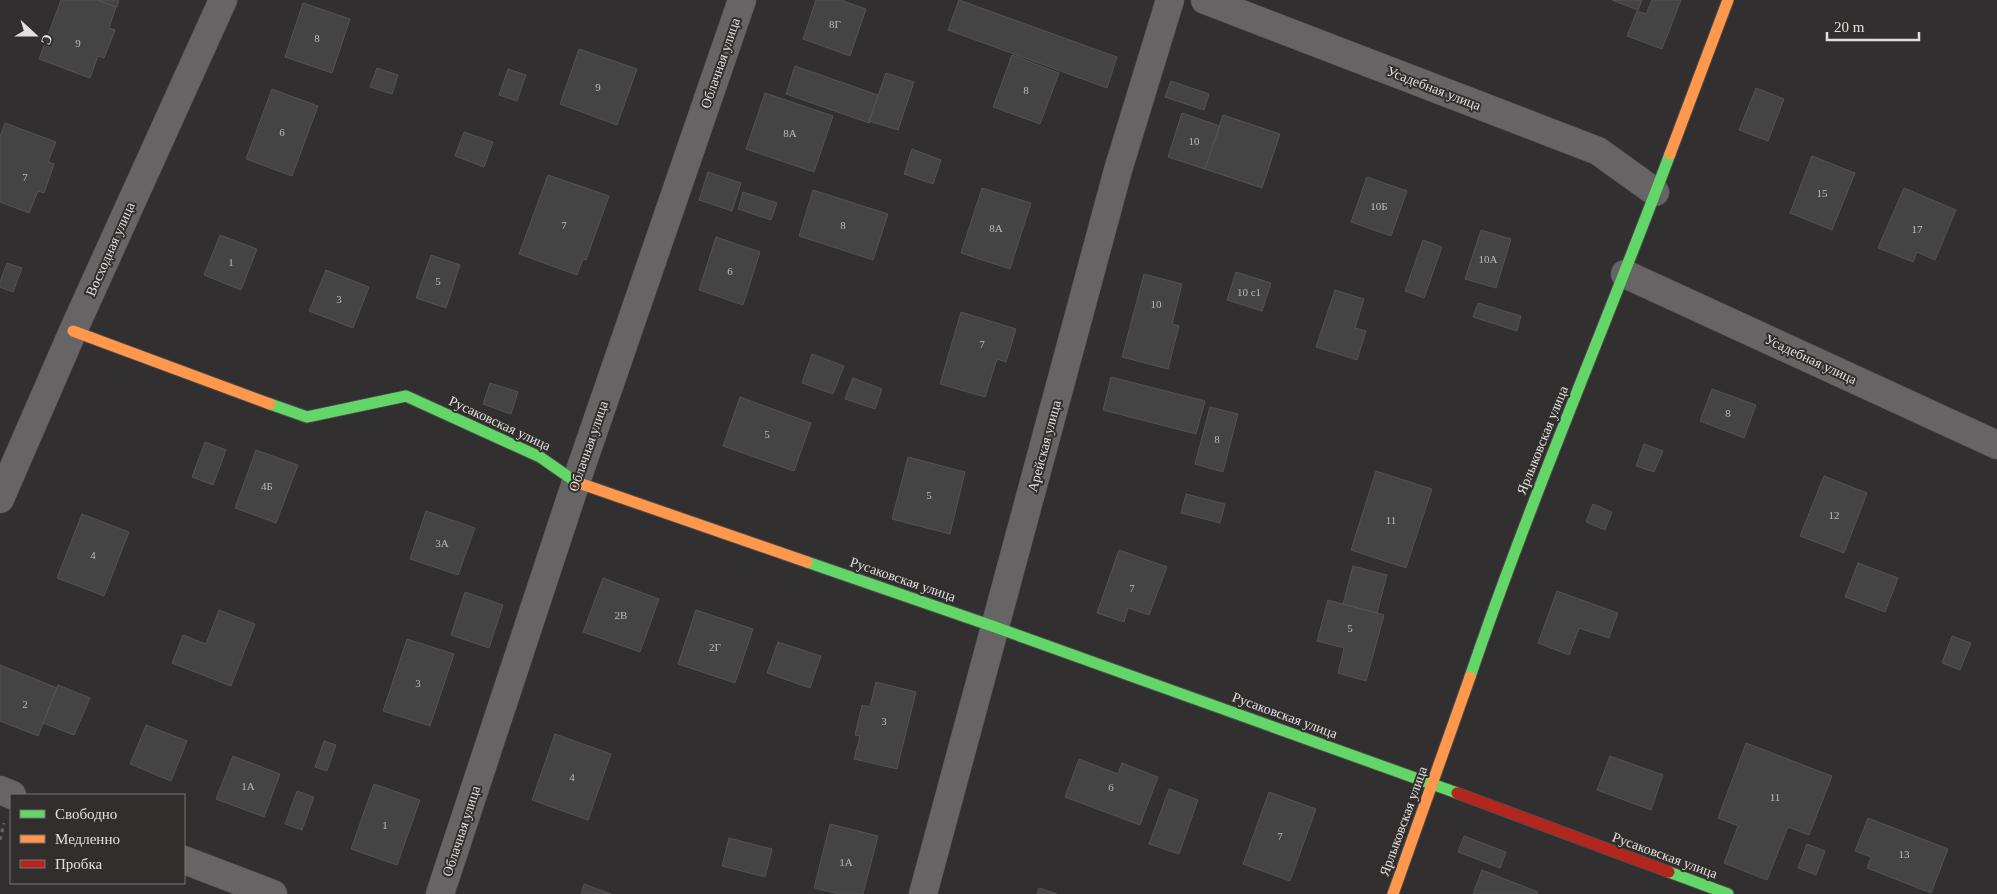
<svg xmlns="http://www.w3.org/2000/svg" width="1997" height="894" font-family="'Times New Roman',serif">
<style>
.building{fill:#454444;stroke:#545252}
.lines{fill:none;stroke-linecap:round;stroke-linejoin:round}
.street-casing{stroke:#4e4c4c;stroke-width:29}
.fast-casing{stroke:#4e4c4c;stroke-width:13}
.slow-casing{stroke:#4e4c4c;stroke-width:13}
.jam-casing{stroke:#4e4c4c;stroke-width:13}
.path{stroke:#656363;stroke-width:3;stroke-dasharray:4 4;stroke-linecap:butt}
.street{stroke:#666464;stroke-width:28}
.fast{stroke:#63d668;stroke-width:11}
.slow{stroke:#ff974d;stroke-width:11}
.jam{stroke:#b3261e;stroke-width:11}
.labels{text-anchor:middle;stroke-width:4;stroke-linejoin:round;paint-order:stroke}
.number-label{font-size:11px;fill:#bbb8b8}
.street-label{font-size:14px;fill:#e2dfdf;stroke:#322e2e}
</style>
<rect width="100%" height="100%" fill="#312f2f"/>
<path class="building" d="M61 0H97L116 7 109 28 115 30 104 58 98 56 90 78 39 59Z
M97 0H119L117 7Z
M816 0H841L866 9 850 56 803 39Z
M959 0 1117 57 1107 88 948 30Z
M1612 0H1642L1638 10Z
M1652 0H1681L1662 49 1627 36 1637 11 1646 14Z
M303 3 350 19 332 73 285 57Z
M579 49 637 69 617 125 560 104Z
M1012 55 1059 73 1040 124 993 107Z
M795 66 878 95 869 123 786 94Z
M377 68 398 75 392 94 370 87Z
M508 69 526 75 517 101 499 95Z
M886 73 914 82 898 130 869 121Z
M1171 81 1209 94 1204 110 1165 97Z
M1756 88 1784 99 1768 141 1739 130Z
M272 89 318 106 292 176 246 159Z
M765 93 833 116 814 172 746 149Z
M1182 113 1220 126 1205 169 1168 157Z
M1223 115 1280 134 1262 188 1205 169Z
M5 123 56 142 48 162 54 164 44 193 38 191 29 213 0 202V137Z
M464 132 493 142 484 167 455 156Z
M912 149 941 160 933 184 904 174Z
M1812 156 1855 173 1832 230 1790 213Z
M708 172 741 183 732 211 699 200Z
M548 175 609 196 586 260 583 259 577 275 519 254Z
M1367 177 1407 191 1391 236 1351 222Z
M982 188 1031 203 1010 269 961 253Z
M1904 188 1956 210 1935 260 1917 252 1913 262 1878 248Z
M813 190 888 214 873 260 799 236Z
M743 192 777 203 771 220 738 209Z
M1481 230 1511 239 1496 288 1465 279Z
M220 235 257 249 241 290 204 275Z
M716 237 760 252 743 305 699 290Z
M1423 240 1442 247 1424 298 1405 291Z
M431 255 460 265 446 308 416 298Z
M7 263 22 268 13 292 0 287V282Z
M326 270 369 287 353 328 309 311Z
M1236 272 1271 283 1262 311 1227 300Z
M1144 274 1182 284 1172 324 1179 326 1168 369 1122 357Z
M1335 290 1364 299 1355 328 1366 331 1357 360 1316 347Z
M1478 303 1521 316 1517 331 1473 317Z
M961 312 1016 329 1006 362 997 359 985 397 940 384Z
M812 354 844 366 833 394 802 383Z
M1111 377 1205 401 1196 434 1103 410Z
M853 378 882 389 875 409 845 399Z
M490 383 518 392 511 414 483 404Z
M1712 389 1756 405 1744 438 1700 421Z
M740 397 811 423 794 471 723 446Z
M1210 407 1238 414 1223 472 1195 464Z
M205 442 226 450 213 485 192 477Z
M1644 444 1663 451 1654 472 1636 466Z
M256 450 298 465 276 523 235 508Z
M908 457 965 472 950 534 892 519Z
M1376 471 1432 489 1406 568 1351 550Z
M1824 476 1867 493 1844 553 1800 536Z
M1186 494 1225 504 1220 523 1181 513Z
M1593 504 1612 512 1605 530 1586 522Z
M426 511 475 528 458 575 410 559Z
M82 514 129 532 104 596 57 578Z
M1119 550 1167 567 1149 615 1128 608 1124 622 1097 613Z
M1858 563 1898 578 1885 612 1845 597Z
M1353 566 1387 575 1377 613 1343 604Z
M603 578 659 599 640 652 583 632Z
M1557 591 1618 613 1609 638 1579 628 1569 655 1538 643Z
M465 592 503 605 489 648 451 635Z
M1328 600 1384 615 1366 681 1338 673 1344 648 1317 641Z
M219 610 255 624 231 686 172 663 183 635 206 644Z
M696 610 753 629 735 683 678 664Z
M1952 636 1971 643 1960 670 1942 663Z
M407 639 454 654 430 726 383 711Z
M778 642 821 656 810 688 767 673Z
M0 665 57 688 38 736 0 721Z
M876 682 916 692 897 769 854 759 860 736 855 735 862 705 870 707Z
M58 685 90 698 74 735 43 723Z
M146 725 187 741 171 781 130 764Z
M555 734 611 754 588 820 532 800Z
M324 741 336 745 327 771 315 767Z
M1746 743 1832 776 1809 835 1788 827 1767 880 1724 863 1738 826 1718 818Z
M233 756 280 774 264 817 216 799Z
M1610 756 1663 775 1651 810 1597 790Z
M1079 759 1118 774 1122 763 1158 777 1140 825 1065 797Z
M374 784 420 800 397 865 351 849Z
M1169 789 1198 800 1179 854 1149 844Z
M297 791 314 797 302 830 285 824Z
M1269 792 1316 809 1290 881 1243 864Z
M1868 818 1948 849 1931 893 1867 868 1871 857 1855 851Z
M830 824 878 836 863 894H839L814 888Z
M1464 836 1506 852 1500 868 1458 852Z
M729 838 772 849 765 877 722 866Z
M1807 844 1825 851 1816 875 1798 868Z
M1482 870 1538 892 1537 894H1473Z
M584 884 611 894H581Z
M1039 888 1057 894H1037Z"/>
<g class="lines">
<g class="street-casing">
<path id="street" d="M1205 0 1598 151 1655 192
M1625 274 1997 445
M0 499 73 331 223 0
M0 790 12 795
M184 860 273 894
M440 894 576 482 742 0
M923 894 1118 170 1170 0"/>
</g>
<g class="fast-casing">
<path id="fast" d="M270 404 307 417 406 396 540 457 576 482
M807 562 995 627 1457 793
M1470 677C1530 500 1605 328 1670 154
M1669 872 1728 894"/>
</g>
<g class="slow-casing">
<path id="slow" d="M1670 154 1728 0
M73 331 270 404
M576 482 807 562
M1393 894 1470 677"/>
</g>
<g class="jam-casing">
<path id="jam" d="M1457 793 1669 872"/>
</g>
<path class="path" d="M0 840 4 823"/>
<use href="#street" class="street"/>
<use href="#fast" class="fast"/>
<use href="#slow" class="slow"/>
<use href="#jam" class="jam"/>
</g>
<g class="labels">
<g class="number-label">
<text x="835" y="28">8Г</text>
<text x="317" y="42">8</text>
<text x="78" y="47">9</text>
<text x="598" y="91">9</text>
<text x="1026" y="94">8</text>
<text x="282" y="136">6</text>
<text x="790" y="137">8А</text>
<text x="1194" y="145">10</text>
<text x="25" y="181">7</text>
<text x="1822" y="197">15</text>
<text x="1379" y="210">10Б</text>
<text x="564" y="229">7</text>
<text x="843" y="229">8</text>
<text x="996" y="232">8А</text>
<text x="1917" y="233">17</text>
<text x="1488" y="263">10А</text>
<text x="231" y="266">1</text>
<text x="730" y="275">6</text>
<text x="438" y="285">5</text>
<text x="1249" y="296">10 с1</text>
<text x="339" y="303">3</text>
<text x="1156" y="308">10</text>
<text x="982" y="348">7</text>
<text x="1728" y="417">8</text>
<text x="767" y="438">5</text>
<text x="1217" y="443">8</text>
<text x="267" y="490">4Б</text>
<text x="929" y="499">5</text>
<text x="1834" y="519">12</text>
<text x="1391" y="524">11</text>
<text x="442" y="547">3А</text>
<text x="93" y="559">4</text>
<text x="1132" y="592">7</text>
<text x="621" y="619">2В</text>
<text x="1350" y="632">5</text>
<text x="715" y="651">2Г</text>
<text x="418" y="687">3</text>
<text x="25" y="708">2</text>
<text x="884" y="725">3</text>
<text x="572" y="781">4</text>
<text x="248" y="790">1А</text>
<text x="1111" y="791">6</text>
<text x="1775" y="801">11</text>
<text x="385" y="829">1</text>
<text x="1280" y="840">7</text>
<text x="1904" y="858">13</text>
<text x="846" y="866">1А</text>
</g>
<g class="street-label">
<text transform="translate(720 63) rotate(-71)" y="5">Облачная улица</text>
<text transform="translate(1434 88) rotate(21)" y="5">Усадебная улица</text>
<text transform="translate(110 249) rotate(-66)" y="5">Восходная улица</text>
<text transform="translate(1811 359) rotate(25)" y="5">Усадебная улица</text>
<text transform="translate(500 423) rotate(25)" y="5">Русаковская улица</text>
<text transform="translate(1542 440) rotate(-68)" y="5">Ярлыковская улица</text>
<text transform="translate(588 446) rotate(-71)" y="5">Облачная улица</text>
<text transform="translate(1044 446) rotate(-75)" y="5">Арейская улица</text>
<text transform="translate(903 579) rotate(19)" y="5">Русаковская улица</text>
<text transform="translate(1285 715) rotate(20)" y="5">Русаковская улица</text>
<text transform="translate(1403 821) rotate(-70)" y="5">Ярлыковская улица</text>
<text transform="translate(461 831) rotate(-72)" y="5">Облачная улица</text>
<text transform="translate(1665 855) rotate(20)" y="5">Русаковская улица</text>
</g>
</g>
<rect x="10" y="794" width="175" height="90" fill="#322e2e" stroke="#787575"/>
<rect x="20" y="810" width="25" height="8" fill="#63d668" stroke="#787575"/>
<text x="55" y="819" font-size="15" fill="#e2dfdf">Свободно</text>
<rect x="20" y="835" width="25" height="8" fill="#ff974d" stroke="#787575"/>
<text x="55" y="844" font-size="15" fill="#e2dfdf">Медленно</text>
<rect x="20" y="860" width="25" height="8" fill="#b3261e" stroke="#787575"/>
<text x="55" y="869" font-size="15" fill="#e2dfdf">Пробка</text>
<g transform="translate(35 35) rotate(111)" stroke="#322e2e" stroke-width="4" paint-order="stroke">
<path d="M0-4L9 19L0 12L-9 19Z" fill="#e2dfdf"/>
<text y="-8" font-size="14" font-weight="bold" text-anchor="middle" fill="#e2dfdf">С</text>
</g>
<path d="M1827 32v8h92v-8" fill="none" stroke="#e2dfdf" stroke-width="2.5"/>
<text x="1834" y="32" font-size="15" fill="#e2dfdf" stroke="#322e2e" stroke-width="4" paint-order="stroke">20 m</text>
</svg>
